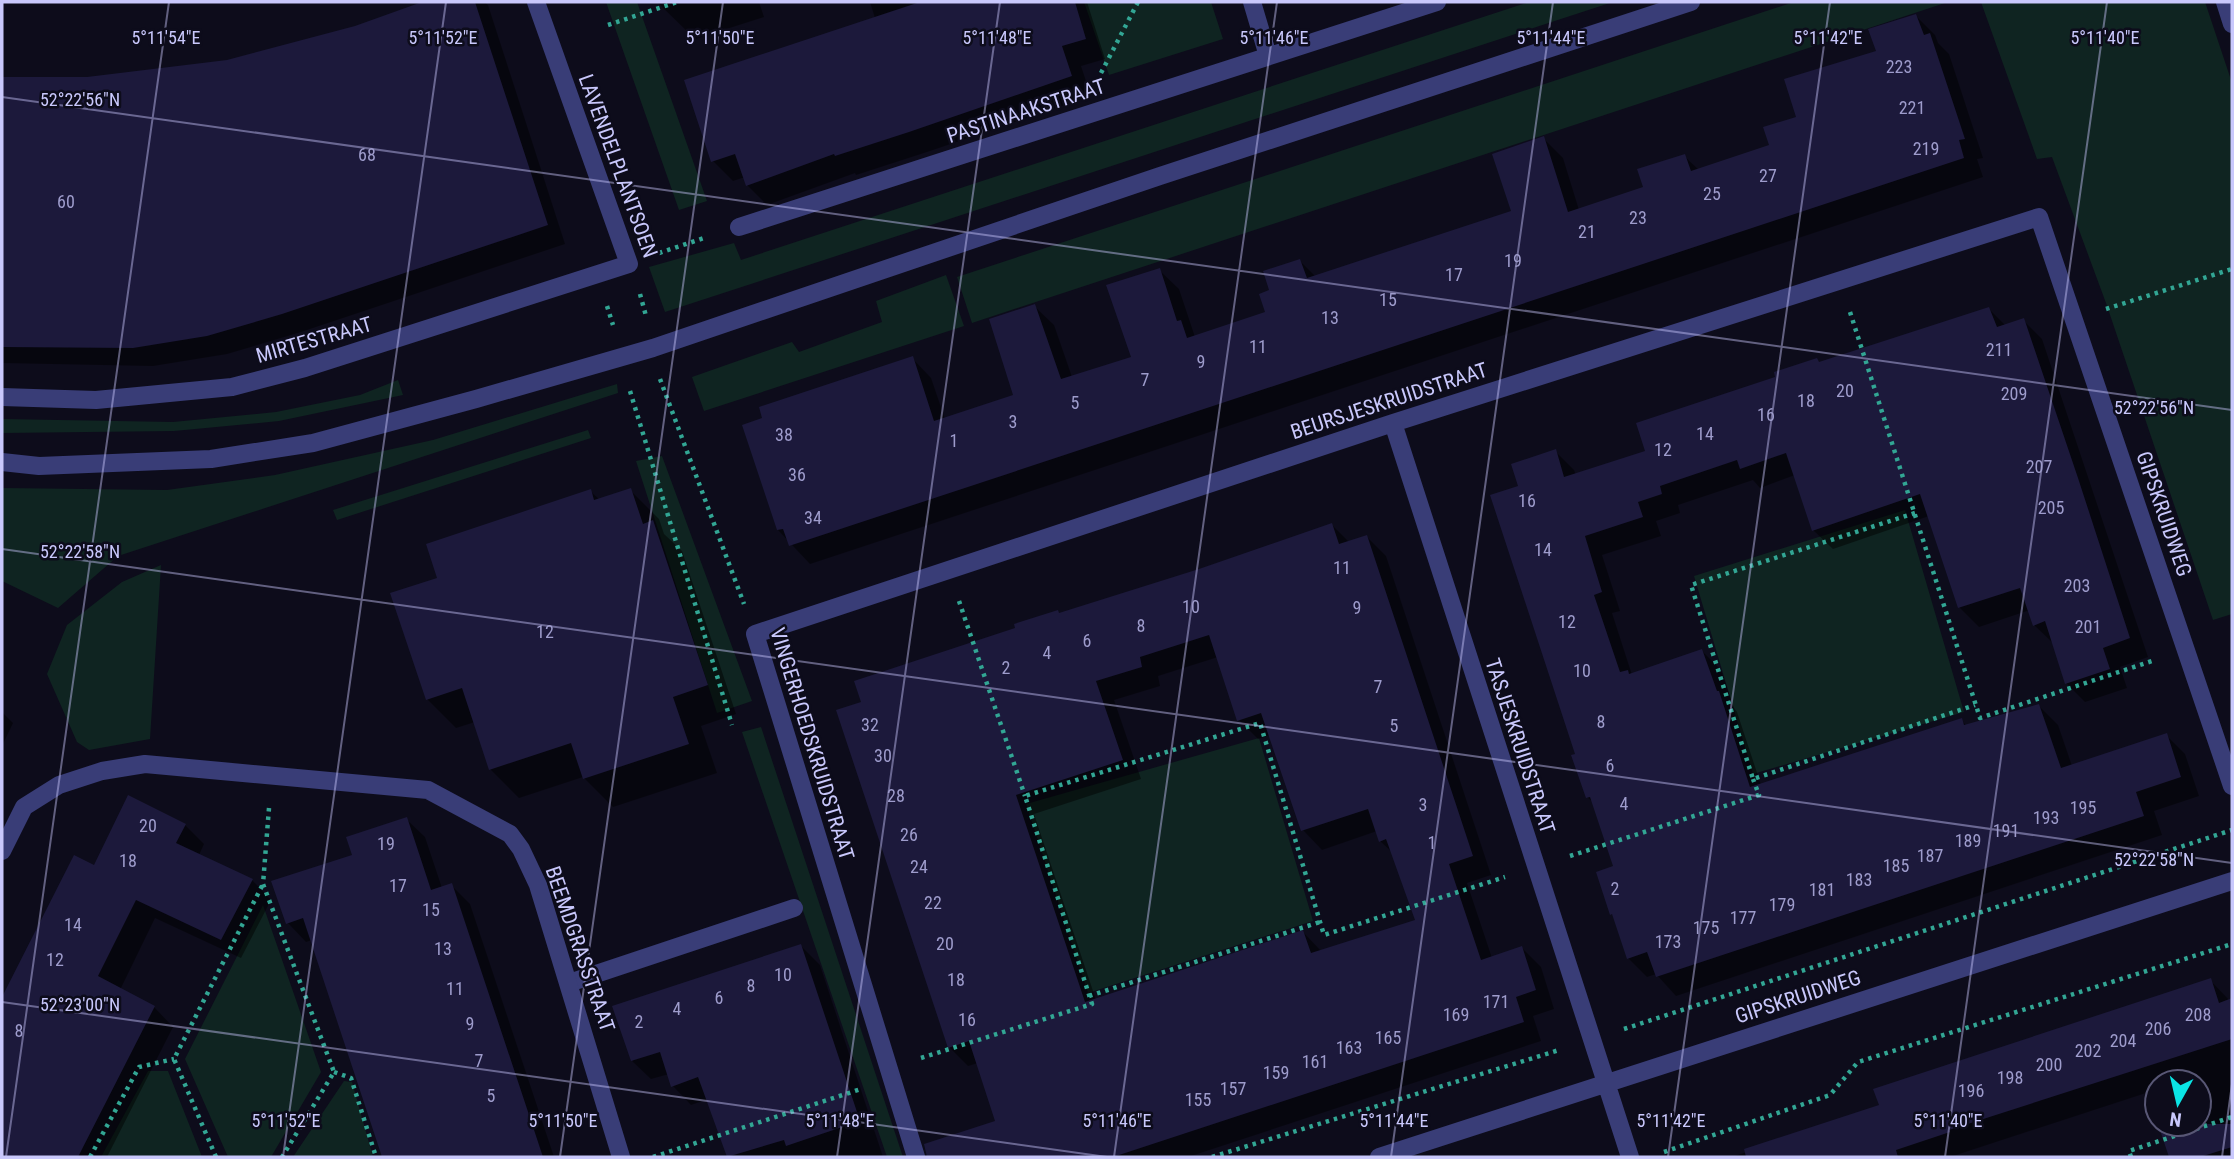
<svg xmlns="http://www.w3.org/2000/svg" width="2234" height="1159" font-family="'Roboto Condensed',sans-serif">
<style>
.green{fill:#0f2421}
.shadow{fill:#0007;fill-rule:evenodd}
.building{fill:#1c193b;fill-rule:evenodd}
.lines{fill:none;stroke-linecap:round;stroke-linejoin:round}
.path{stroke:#32a694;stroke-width:4.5;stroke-dasharray:3.5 5;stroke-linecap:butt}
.service{stroke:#393d77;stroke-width:18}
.pedestrian{stroke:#393d77;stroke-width:18}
.minor{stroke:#393d77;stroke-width:18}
.ticks{fill:none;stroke:#c9c8fc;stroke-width:2;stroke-opacity:0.45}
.labels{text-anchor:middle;stroke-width:5;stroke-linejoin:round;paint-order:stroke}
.number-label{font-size:18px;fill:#9e9ccc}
.street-label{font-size:21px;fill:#c9c8fc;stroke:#0d0c1b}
.ticks-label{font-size:18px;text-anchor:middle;fill:#c9c8fc;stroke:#0d0c1b;stroke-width:5;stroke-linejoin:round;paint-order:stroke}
</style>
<rect width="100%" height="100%" fill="#0d0c1b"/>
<path class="green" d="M606 2H637L707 201 679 210Z
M1084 2H1211L1223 39 1109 75Z
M1529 2H1613L665 312 649 267 734 243 741 260Z
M1794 2H1948L972 323 957 277Z
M1981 2H2205L2232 83V614L2213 620 2106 303 2052 157 2037 159Z
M946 275 964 326 704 411 692 377 792 342 799 352 882 322 876 301Z
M398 380 403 395 279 421 174 431 2 433V419L173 422 276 412 360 395Z
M617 384 618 393 118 556 58 608 2 581V488L167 490 275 475 433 440Z
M588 430 591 438 337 520 333 510Z
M662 456 752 701 717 713 636 461Z
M1905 510 1964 712 1753 774 1694 576Z
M161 565 150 739 89 750 77 742 47 674 67 625 122 582Z
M761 727 903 1157H887L742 732Z
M1259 738 1313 921 1088 993 1026 804Z
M263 905 321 1072 271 1157H228L185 1059Z
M148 1071H168L202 1157H101Z
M344 1081 352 1082 373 1157H293Z"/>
<path class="shadow" d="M427 2H484L488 5 565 244 301 332 227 354 153 366 2 363V79L87 78 227 61 356 27Z
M657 2H759L764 17 695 39Z
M870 2H1087L1105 59 1081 66 1091 96 930 151 856 175 855 173 767 205 747 185 745 177 733 181 713 161 875 18Z
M1916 16 1935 35 1938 43 1949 54 1983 158 1977 159 1983 177 810 564 778 530 912 358 931 378 945 419 1015 396 1034 306 1054 325 1072 377 1133 358 1159 270 1179 289 1195 337 1268 314 1272 291 1300 261 1316 277 1514 212 1543 138 1563 158 1579 210 1645 188 1684 156 1699 170 1771 147 1798 118 1878 52Z
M1989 309 2006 326 2023 320 2042 339 2148 657 2120 667 2127 688 2085 702 2066 683 2054 644 2034 625 2030 610 1979 627 1960 608 1929 516 1833 549 1813 530 1795 475 1760 488 1753 480 1678 505 1680 513 1656 521 1661 536 1602 555 1620 611 1612 613 1632 675 1702 651 1721 670 1734 708 1737 712 1761 785 1961 720 1967 726 2039 706 2058 725 2072 766 2166 735 2185 754 2199 796 2154 811 2162 835 1676 996 1656 974 1647 977 1628 958 1615 917 1612 914 1615 867 1594 803 1587 797 1520 487 1555 451 1574 470 1576 475 1647 452 1820 364Z
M630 490 659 519 664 534 682 551 736 714 701 726 717 773 613 807 583 777 519 798 490 769 475 722 456 728 427 699 440 579 590 491 600 500Z
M1332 525 1350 543 1367 537 1386 556 1491 875 1467 883 1492 958 1522 948 1541 967 1554 1009 1533 1016 1541 1041 1188 1157H985L976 1129 997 1122 978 1063 968 1066 949 1047 863 703 1060 614 1199 571ZM1218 657 1239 720 1258 739 1270 735 1303 830 1322 850 1377 831 1380 841 1393 853 1417 921 1322 952 1303 932 1096 1000 1034 814 1141 779 1114 700 1160 686 1158 676Z
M2 712 13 723 2 746Z
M406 819 425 837 442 888 451 885 470 904 554 1157H384L312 940 306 942 288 923 354 856Z
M185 825 204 844 199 855 252 880 271 900 241 958 155 918 120 990 154 1007 173 1027 107 1157H2V1002L75 858 94 867Z
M801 946 820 965 883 1157H729L708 1099 691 1105 673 1086 669 1074 651 1079 632 1061Z
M2210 980 2230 1001 2232 1000V1157H2171L2160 1124H2199V1082H2157V1116L2149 1092 1950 1157H1732L1881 1106Z"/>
<path class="building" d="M422 2H475L548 225 282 314 207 336 133 348 2 347V77H87L227 60 355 26Z
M920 2H1075L1086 39 1062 46 1072 76 909 132 835 156 834 154 746 186 735 154 711 162 684 80Z
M1916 14 1924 35 1930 33 1965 139 1959 140 1964 158 789 546 783 529 777 530 742 425 762 418 759 407 913 356 934 421 1013 395 989 319 1035 304 1061 379 1131 357 1106 285 1160 268 1177 321 1181 320 1187 338 1265 312 1259 294 1269 290 1263 271 1300 259 1307 278 1511 211 1492 154 1544 136 1568 212 1643 187 1637 169 1685 154 1691 171 1769 145 1763 127 1796 117 1784 79 1876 51 1868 29Z
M1989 307 1997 327 2024 318 2078 478 2130 638 2103 648 2110 669 2065 684 2045 621 2033 626 2020 588 1958 608 1920 494 1812 531 1786 453 1740 469 1737 460 1660 486 1662 494 1638 502 1643 517 1585 536 1602 592 1594 595 1620 672 1628 670 1629 674 1702 649 1717 691H1719L1750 787 1962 718 1964 725 2039 704 2061 768 2167 733 2181 777 2136 792 2144 816 1656 977 1647 952 1627 959 1612 914 1610 915 1596 872 1613 866 1590 797 1586 798 1571 755 1575 754 1490 495 1518 486 1511 464 1556 449 1564 477 1645 451 1636 423 1775 377 1774 372 1817 358 1819 362Z
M631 488 643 524 653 520 708 685 673 697 689 744 583 779 571 743 489 770 462 688 426 700 390 593 437 578 426 544 591 489 594 500Z
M1332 523 1339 544 1367 535 1473 856 1449 864 1481 960 1522 946 1536 990 1516 997 1524 1022 1113 1157H927L924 1144 995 1121 969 1041 948 1048 836 710 861 702 854 681 1015 628 1014 624 1058 610 1059 613 1199 569ZM1209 635 1237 721 1261 713 1301 831 1368 809 1379 842 1386 839 1415 920 1311 953 1303 930 1085 1002 1016 795 1123 760 1096 681 1142 667 1140 657Z
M128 795 186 824 176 843 253 879 221 940 136 900 98 976 155 1006 78 1157H2V997L74 855 94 865Z
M407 817 431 890 452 883 543 1157H382L303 918 286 924 271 881 352 855 346 837Z
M801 944 860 1121 786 1146 784 1140 727 1157 698 1077 671 1087 660 1052 631 1061 612 1006Z
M2211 978 2219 1003 2232 998V1039L1949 1130 1950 1132 1896 1150 1898 1157H1746L1744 1149 1879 1105 1873 1089Z
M2158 1124H2232V1147L2200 1157H2169Z"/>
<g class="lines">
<path class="path" d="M608 25 677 2
M1101 73 1138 2
M659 253 707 237
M640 294 646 316
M607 306 613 325
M2106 309 2232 269
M1850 312 1980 718 2152 661
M660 379 744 604
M630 391 732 725
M1915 513 1691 585 1753 779 1975 705
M959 601 1025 796
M269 808 263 884 334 1072 282 1157
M1570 856 1759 795 1753 779
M1089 996 1320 922
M1624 1029 2232 830
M921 1058 1092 1004 1025 796 1260 723 1324 935 1505 877
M334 1072 351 1078 376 1157
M1664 1152 1830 1095 1858 1062 2232 944
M90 1157 139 1067 174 1059
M216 1157 174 1059 263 884
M653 1157 861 1089
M1212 1157 1559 1050
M2131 1157 2129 1151 2232 1117"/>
<path class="service" d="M2 462 39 466 211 459 313 443 476 399 653 348 1160 176 1691 2"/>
<path class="pedestrian" d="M569 983 794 908"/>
<path class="minor" d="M1252 2 1268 56
M2225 2 2232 24
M739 227 1437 2
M2 397 96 400 232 387 305 368 629 264 536 2
M1393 423 1630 1157
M2 851 24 807 59 785 102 771 145 764 428 790 510 834 521 849 538 885 621 1157
M916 1157 755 634 1393 423 2039 217 2232 786
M1379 1157 2232 881"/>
</g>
<path class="ticks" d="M2 97 2232 410M2 549 2232 863M2 1002 1107 1157M6 1157 169 2M283 1157 446 2M560 1157 723 2M837 1157 1000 2M1114 1157 1277 2M1391 1157 1553 2M1668 1157 1830 2M1945 1157 2107 2M2222 1157 2232 1084"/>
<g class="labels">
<g class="number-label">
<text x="1899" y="73">223</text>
<text x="1912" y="114">221</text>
<text x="1926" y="155">219</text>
<text x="367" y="161">68</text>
<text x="1768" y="182">27</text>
<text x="1712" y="200">25</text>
<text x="66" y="208">60</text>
<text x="1638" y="224">23</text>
<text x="1587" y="238">21</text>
<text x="1513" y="267">19</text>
<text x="1454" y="281">17</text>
<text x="1388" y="306">15</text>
<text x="1330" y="324">13</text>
<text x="1258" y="353">11</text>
<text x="1999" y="356">211</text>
<text x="1201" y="368">9</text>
<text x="1145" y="386">7</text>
<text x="1845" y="397">20</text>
<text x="2014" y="400">209</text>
<text x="1806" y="407">18</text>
<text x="1075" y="409">5</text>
<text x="1766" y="421">16</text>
<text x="1013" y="428">3</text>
<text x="1705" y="440">14</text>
<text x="784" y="441">38</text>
<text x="954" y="447">1</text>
<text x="1663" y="456">12</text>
<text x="2039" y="473">207</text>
<text x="797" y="481">36</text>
<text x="1527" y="507">16</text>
<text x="2051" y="514">205</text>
<text x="813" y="524">34</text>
<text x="1543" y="556">14</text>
<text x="1342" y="574">11</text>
<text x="2077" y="592">203</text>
<text x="1191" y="613">10</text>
<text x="1357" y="614">9</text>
<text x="1567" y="628">12</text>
<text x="1141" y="632">8</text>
<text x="2088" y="633">201</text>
<text x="545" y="638">12</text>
<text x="1087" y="647">6</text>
<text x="1047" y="659">4</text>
<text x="1006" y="674">2</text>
<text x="1582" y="677">10</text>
<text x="1378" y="693">7</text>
<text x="1601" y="728">8</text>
<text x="870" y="731">32</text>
<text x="1394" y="732">5</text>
<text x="883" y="762">30</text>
<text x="1610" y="772">6</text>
<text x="896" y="802">28</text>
<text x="1624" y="810">4</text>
<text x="1423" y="811">3</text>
<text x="2083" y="814">195</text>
<text x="2046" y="824">193</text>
<text x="148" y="832">20</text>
<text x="2006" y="837">191</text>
<text x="909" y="841">26</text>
<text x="1968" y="847">189</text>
<text x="1432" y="849">1</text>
<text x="386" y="850">19</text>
<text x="1930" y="862">187</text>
<text x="128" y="867">18</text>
<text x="1896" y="872">185</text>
<text x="919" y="873">24</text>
<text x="1859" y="886">183</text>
<text x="398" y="892">17</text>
<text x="1615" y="895">2</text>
<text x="1822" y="896">181</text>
<text x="933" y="909">22</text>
<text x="1782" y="911">179</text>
<text x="431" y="916">15</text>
<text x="1743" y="924">177</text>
<text x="73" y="931">14</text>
<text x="1706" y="934">175</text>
<text x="1668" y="948">173</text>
<text x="945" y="950">20</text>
<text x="443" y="955">13</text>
<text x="55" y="966">12</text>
<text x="783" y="981">10</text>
<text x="956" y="986">18</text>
<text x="751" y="992">8</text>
<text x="455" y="995">11</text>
<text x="719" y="1004">6</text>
<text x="1496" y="1008">171</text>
<text x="677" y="1015">4</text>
<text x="1456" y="1021">169</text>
<text x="2198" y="1021">208</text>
<text x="967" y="1026">16</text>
<text x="639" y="1028">2</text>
<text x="470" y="1030">9</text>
<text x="2158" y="1035">206</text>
<text x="19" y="1037">8</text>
<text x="1388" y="1044">165</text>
<text x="2123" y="1047">204</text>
<text x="1349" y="1054">163</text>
<text x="2088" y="1057">202</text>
<text x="479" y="1067">7</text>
<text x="1315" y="1068">161</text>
<text x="2049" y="1071">200</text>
<text x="1276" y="1079">159</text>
<text x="2010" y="1084">198</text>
<text x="1233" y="1095">157</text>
<text x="1971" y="1097">196</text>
<text x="491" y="1102">5</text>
<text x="1198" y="1106">155</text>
</g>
<g class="street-label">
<text transform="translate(1026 111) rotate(-18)" y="7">PASTINAAKSTRAAT</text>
<text transform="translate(618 166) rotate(70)" y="7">LAVENDELPLANTSOEN</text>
<text transform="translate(314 340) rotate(-16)" y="7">MIRTESTRAAT</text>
<text transform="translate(1389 401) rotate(-18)" y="7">BEURSJESKRUIDSTRAAT</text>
<text transform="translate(2164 514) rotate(71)" y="7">GIPSKRUIDWEG</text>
<text transform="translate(812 744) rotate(73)" y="7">VINGERHOEDSKRUIDSTRAAT</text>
<text transform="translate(1520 746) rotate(72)" y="7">TASJESKRUIDSTRAAT</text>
<text transform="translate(580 949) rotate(71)" y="7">BEEMDGRASSTRAAT</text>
<text transform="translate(1798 997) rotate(-18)" y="7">GIPSKRUIDWEG</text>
</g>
</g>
<g class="ticks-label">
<text x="166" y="44">5°11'54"E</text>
<text x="443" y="44">5°11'52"E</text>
<text x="720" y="44">5°11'50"E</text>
<text x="997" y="44">5°11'48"E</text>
<text x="1274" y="44">5°11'46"E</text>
<text x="1551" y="44">5°11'44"E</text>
<text x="1828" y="44">5°11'42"E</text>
<text x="2105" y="44">5°11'40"E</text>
<text x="80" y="106">52°22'56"N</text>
<text x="2154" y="414">52°22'56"N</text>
<text x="80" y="558">52°22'58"N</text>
<text x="2154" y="866">52°22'58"N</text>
<text x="80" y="1011">52°23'00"N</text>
<text x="286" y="1127">5°11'52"E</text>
<text x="563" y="1127">5°11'50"E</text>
<text x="840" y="1127">5°11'48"E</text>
<text x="1117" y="1127">5°11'46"E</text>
<text x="1394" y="1127">5°11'44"E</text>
<text x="1671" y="1127">5°11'42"E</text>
<text x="1948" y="1127">5°11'40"E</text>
</g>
<rect width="2234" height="1159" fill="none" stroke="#c9c8fc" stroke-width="7"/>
<g transform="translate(2178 1103) rotate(188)"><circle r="33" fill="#0d0c1b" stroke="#585775" stroke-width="2"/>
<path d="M0-5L12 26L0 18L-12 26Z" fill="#0be4e5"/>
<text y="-10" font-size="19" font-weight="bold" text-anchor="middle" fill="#c9c8fc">N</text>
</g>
</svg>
